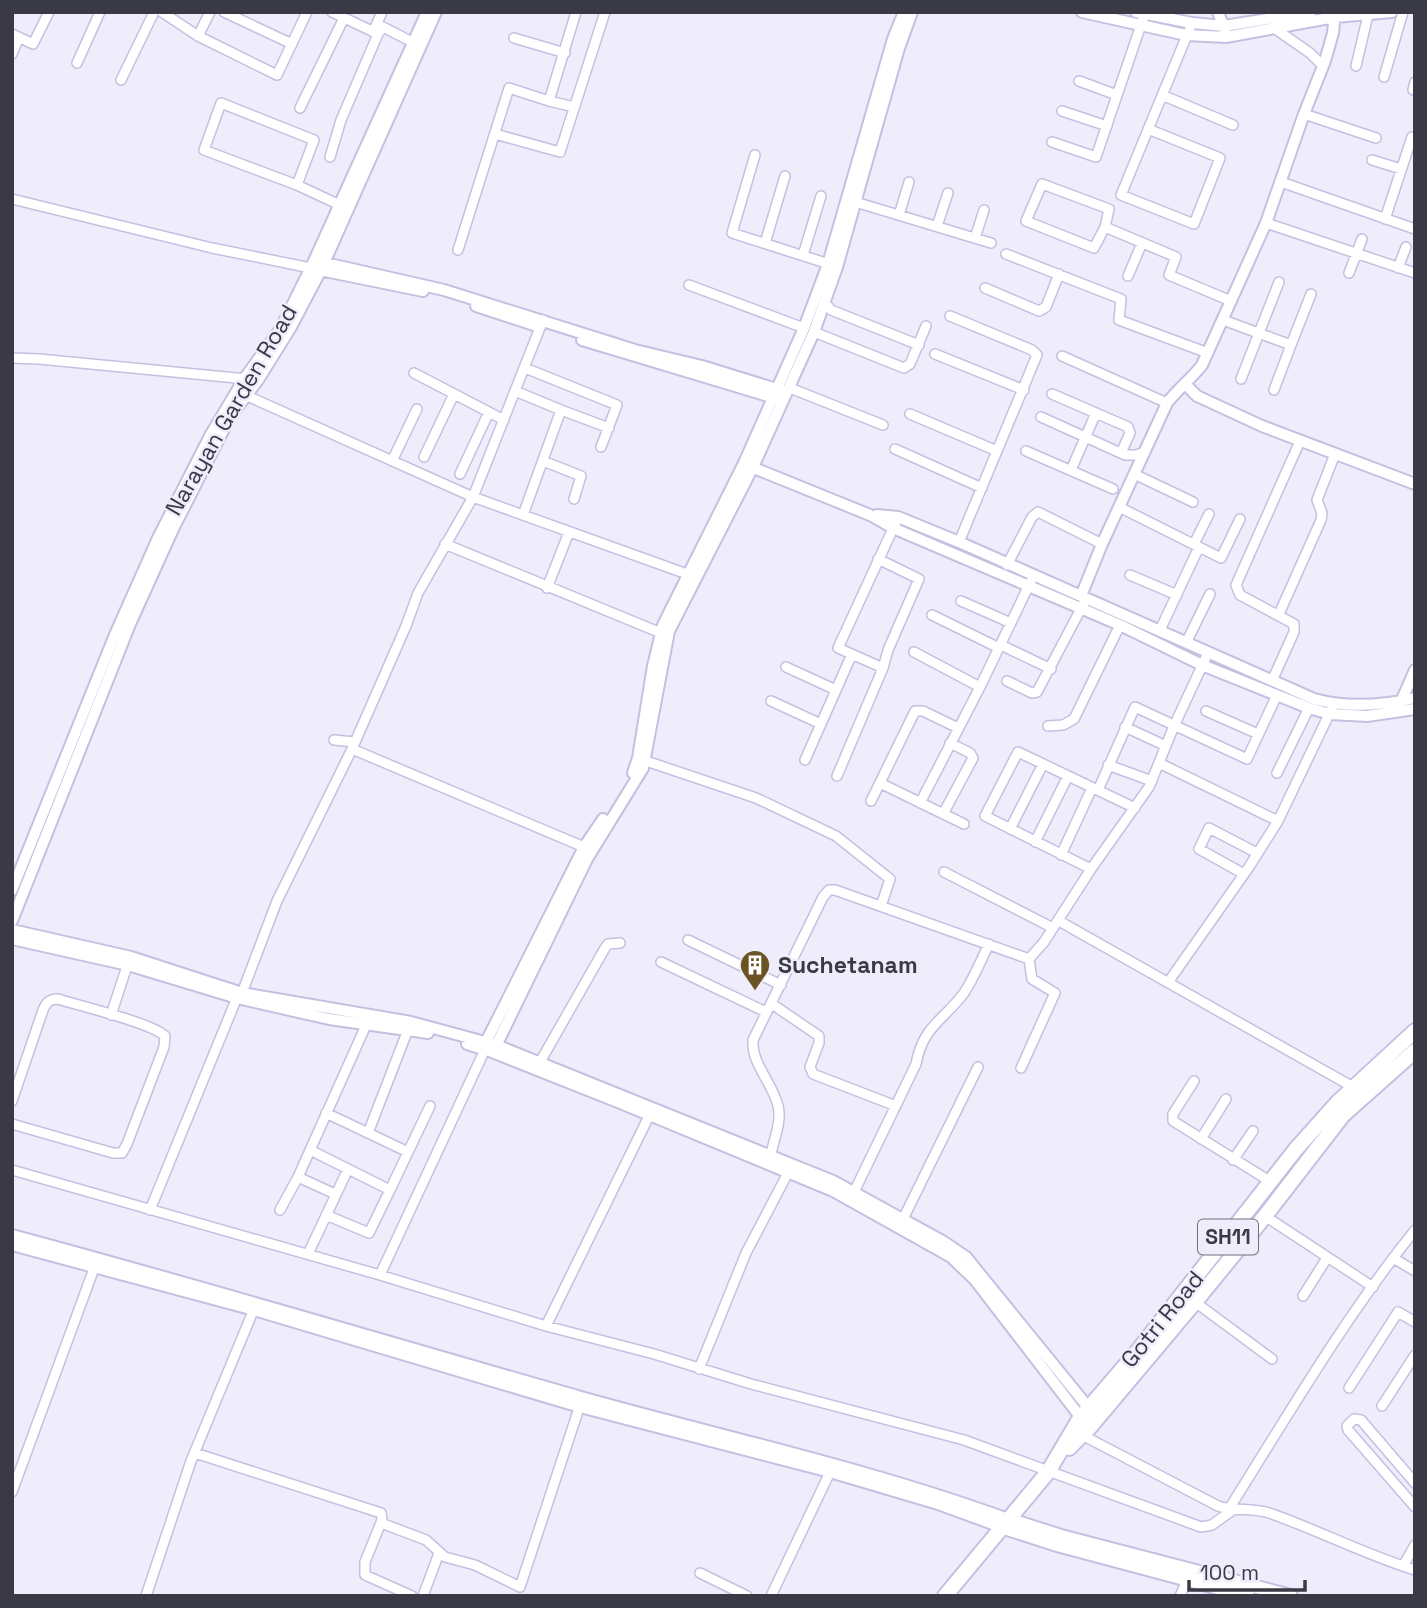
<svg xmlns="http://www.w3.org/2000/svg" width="1427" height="1608" font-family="'Space Grotesk',sans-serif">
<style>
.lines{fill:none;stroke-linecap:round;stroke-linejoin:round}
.minor-casing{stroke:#c4c0e1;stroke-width:12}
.tertiary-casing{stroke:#c4c0e1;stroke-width:14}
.secondary-casing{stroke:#c4c0e1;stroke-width:16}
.primary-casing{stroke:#c4c0e1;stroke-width:18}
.minor{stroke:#fff;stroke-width:9}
.tertiary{stroke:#fff;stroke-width:10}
.secondary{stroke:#fff;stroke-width:12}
.primary{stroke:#fff;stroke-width:14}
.labels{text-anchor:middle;stroke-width:5;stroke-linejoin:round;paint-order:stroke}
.shield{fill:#efedfb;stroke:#706f7c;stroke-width:2}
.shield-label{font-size:21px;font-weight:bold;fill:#3a3946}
.street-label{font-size:23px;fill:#3a3946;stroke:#efedfb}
.poi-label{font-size:23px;font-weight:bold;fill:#3a3946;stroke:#efedfb;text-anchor:start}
</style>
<rect width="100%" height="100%" fill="#efedfb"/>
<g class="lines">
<g class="minor-casing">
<path id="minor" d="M162 12 198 36
M210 12 198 36 277 75 307 12
M224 12 292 44
M332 12 378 34 383 27 418 45
M1274 28 1310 53 1323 66
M373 32 382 12
M12 34 33 44 49 12
M514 38 565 53
M12 54 19 37
M77 63 100 12
M1356 66 1368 15
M1384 77 1403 12
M121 80 154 12
M1079 81 1117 95
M1413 90 1415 82
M1162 95 1233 125
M549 101 574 107
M300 108 344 18
M1062 111 1107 126
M1304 114 1376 138
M1148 129 1220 158 1194 224 1121 195 1192 23
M495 134 560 152 605 12
M1052 142 1096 157 1143 19
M755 155 732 233 832 265
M330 157 341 120 378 34
M1372 160 1401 169
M1281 182 1415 229
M297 185 314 140 221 103 204 150 297 185 344 207
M12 199 212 248 311 268
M852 201 991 243
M899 215 909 182
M1385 219 1412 137
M1266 223 1415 273
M937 226 948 193
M1105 227 1094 248 1026 221 1042 184 1109 209 1105 227 1176 257 1169 275 1231 301
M975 238 984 210
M765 243 785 176
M458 250 509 88 549 101 576 12
M1006 254 1121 299 1119 320 1208 353
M803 255 821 196
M1398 268 1406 247
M1349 273 1362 239
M1128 276 1142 243
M689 285 804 328
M985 288 1039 311 1046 307 1059 274
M825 303 831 310 919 345
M950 316 1032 350 1037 355 959 542
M543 320 473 497 418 593 406 626 352 749 584 847
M1223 320 1291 345 1274 390
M814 332 904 368 910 364 926 326
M1291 345 1311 294
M935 354 1024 390
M1062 356 1167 403
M12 358 39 359 247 379
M525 368 617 405 601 447
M414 373 504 420
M1241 379 1279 282
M790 388 883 425
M515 391 561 410
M1052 394 1128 427 1130 433 1121 453
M245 395 473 497 687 574
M910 414 997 451
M1041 417 1125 455H1136L1145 452
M895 449 982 488
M1026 451 1113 489
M424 457 454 394
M392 461 417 409
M543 461 581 476 574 499
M1071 470 1096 413
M460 474 489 412
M1134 474 1193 502
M1119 507 1221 558 1240 519
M523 515 561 410 609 428
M445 544 661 633
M1194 544 1209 514
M878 559 919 579 888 650 883 668 838 648 896 522
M1007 565 1032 517 1038 512 1102 544
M1130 575 1177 595
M547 588 569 532
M961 601 1011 623
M1279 614 1321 520 1322 513 1317 500 1335 454
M932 615 999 648
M1160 630 1199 547
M1186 643 1210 594
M1001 645 1051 669
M914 652 980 687
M786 667 836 690
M1007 681 1032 693 1037 692 1084 603
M1272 681 1294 632V624L1240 595 1236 585 1300 441
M771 701 821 724
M1206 711 1258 734
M1048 726 1063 725 1074 719 1120 625
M1125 727 1166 746
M334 740 355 742
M640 759 756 798 836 836 890 879 881 906
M805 760 852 654
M1159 763 1278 821
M1108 765 1152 781
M1277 773 1309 708
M837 776 883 668
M880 783 964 824
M1098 790 1135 707 1247 759 1277 695
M871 801 915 711H923L958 728
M920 803 980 687 1031 581
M943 814 973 758 970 753 950 743
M1010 829 1043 764
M1035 842 1068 776
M1061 855 1092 788
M1091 869 985 816 1018 752 1135 808
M944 872 1053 928
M1244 874 1199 849 1209 828 1257 853
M1059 921 1353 1087
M688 940 781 985
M661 962 766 1012
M1169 981 1249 867 1278 821 1334 704
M242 993 277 901 352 749
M772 1004 819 1036V1043L810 1067 813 1074 896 1106
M111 1015 129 960
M540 1062 605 948 608 944 620 943
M1021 1068 1055 993 1032 979 1029 959
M1194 1081 1173 1114V1121L1271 1182
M12 1101 42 1013C45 1004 48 999 58 999 80 1006 152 1023 165 1036L164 1047 127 1144 122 1153H113L12 1124
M326 1113 408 1152
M368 1133 409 1027
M1201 1139 1226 1099
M310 1150 390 1190 430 1106
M771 1154C774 1139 782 1121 778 1106 773 1083 751 1064 753 1040L823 897 829 890H835L1029 959 1044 942 1091 869 1149 787 1174 726 1208 653
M1233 1160 1253 1131
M12 1170 380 1275 546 1326 654 1354 751 1384 964 1440 1201 1527 1212 1525 1234 1509
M298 1177 335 1194
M854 1192 916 1064C923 1026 943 1021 964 993 974 978 981 960 989 944
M150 1210 238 995
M280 1210 298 1177 367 1023
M326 1215 369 1233 390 1190
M1265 1216 1373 1287
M903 1219 978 1067
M308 1254 348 1169
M1393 1258 1415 1271
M380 1275 482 1056
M1303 1296 1327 1258
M1195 1302 1272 1359
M546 1326 652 1110
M699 1369 746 1253 791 1167
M1349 1388 1398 1312 1415 1322
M1382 1406 1415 1355
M1082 1435 1218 1506C1235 1512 1254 1507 1272 1514 1320 1531 1366 1555 1415 1570
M195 1453 381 1513 382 1520 365 1562V1575L412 1596
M1415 1483 1361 1420 1354 1419 1347 1426 1348 1430 1415 1507
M12 1492 96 1263
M1229 1509C1288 1415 1345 1317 1415 1230
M381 1523 426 1540 445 1557 475 1565 520 1587 581 1402
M1403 1566 1415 1545
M700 1573 747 1596
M146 1596 191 1461 256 1304
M423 1596 439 1553
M771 1596 832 1468
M1180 1596 1188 1578"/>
</g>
<g class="tertiary-casing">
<path id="tertiary" d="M1082 12 1186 35 1226 37 1335 17 1392 12
M1136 12 1192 23 1224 26 1311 12
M1218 12 1225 31
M321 262 444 290 635 350 702 366 783 391
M315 269 423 291
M476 306 537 326
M582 340 778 399
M1185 384 1197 396 1262 426 1415 484
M749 466 870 515 893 528 1120 625 1202 665 1309 708 1330 714 1367 716 1415 709
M877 515 898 517 959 542 1314 699C1347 708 1381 706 1415 698
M1081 596 1102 544 1167 403C1178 389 1191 379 1202 365L1266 223 1304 114 1325 61 1333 33 1335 12
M1399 706 1415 670
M633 773 638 758 653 666 663 625 744 463 804 328 828 264 893 39 904 12
M12 890 114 637 158 538 211 434 244 379 281 328 314 261 427 12
M12 921 130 624 174 527 230 417 258 380 291 327 321 270 436 12
M12 930 131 957 242 993 411 1022 496 1045 833 1181 944 1242 966 1257 1092 1412
M12 939 128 965 237 998 329 1019 428 1033
M467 1044 492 1052 618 1102 833 1191 951 1257 975 1280 1085 1423
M484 1046 584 847 603 819
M494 1050 587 859 643 768 669 631 753 467 814 332 837 267 899 48 912 12
M12 1235C203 1286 391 1343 581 1397 724 1437 868 1468 1008 1519
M12 1245 254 1310 580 1407 830 1472 938 1504 1001 1527"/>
</g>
<g class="secondary-casing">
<path id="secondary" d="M1008 1519 1061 1536 1291 1596
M1001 1527 1057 1545 1248 1596"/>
</g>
<g class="primary-casing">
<path id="primary" d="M1069 1448 1090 1427 1195 1302 1265 1216 1343 1115 1415 1051
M945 1596 1048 1472 1080 1418 1136 1353 1296 1149 1338 1102 1415 1031"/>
</g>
<use href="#minor" class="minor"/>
<use href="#tertiary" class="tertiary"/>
<use href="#secondary" class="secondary"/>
<use href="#primary" class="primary"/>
</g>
<defs>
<g id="building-pin" transform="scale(1.575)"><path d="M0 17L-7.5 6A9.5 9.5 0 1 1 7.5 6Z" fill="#6b5323" stroke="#efedfb"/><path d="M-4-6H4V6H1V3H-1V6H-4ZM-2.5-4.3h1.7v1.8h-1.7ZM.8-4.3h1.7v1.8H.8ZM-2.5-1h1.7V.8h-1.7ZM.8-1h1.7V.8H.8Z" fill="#fff"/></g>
</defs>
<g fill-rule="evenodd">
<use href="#building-pin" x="755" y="965"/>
</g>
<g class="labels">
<rect class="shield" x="1198" y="1219.5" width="60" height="35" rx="5"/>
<g class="shield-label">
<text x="1228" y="1244">SH11</text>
</g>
<g class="street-label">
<text transform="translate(231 410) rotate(-60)" y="8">Narayan Garden Road</text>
<text transform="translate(1162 1319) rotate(-51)" y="8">Gotri Road</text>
</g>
<g class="poi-label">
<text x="778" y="973">Suchetanam</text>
</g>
</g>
<rect width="1427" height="1608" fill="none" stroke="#3a3946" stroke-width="28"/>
<path d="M1189 1580v10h116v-10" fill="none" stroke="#3a3946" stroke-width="3.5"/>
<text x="1200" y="1580" font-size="21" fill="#3a3946" stroke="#efedfb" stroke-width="5" paint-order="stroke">100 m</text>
</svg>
